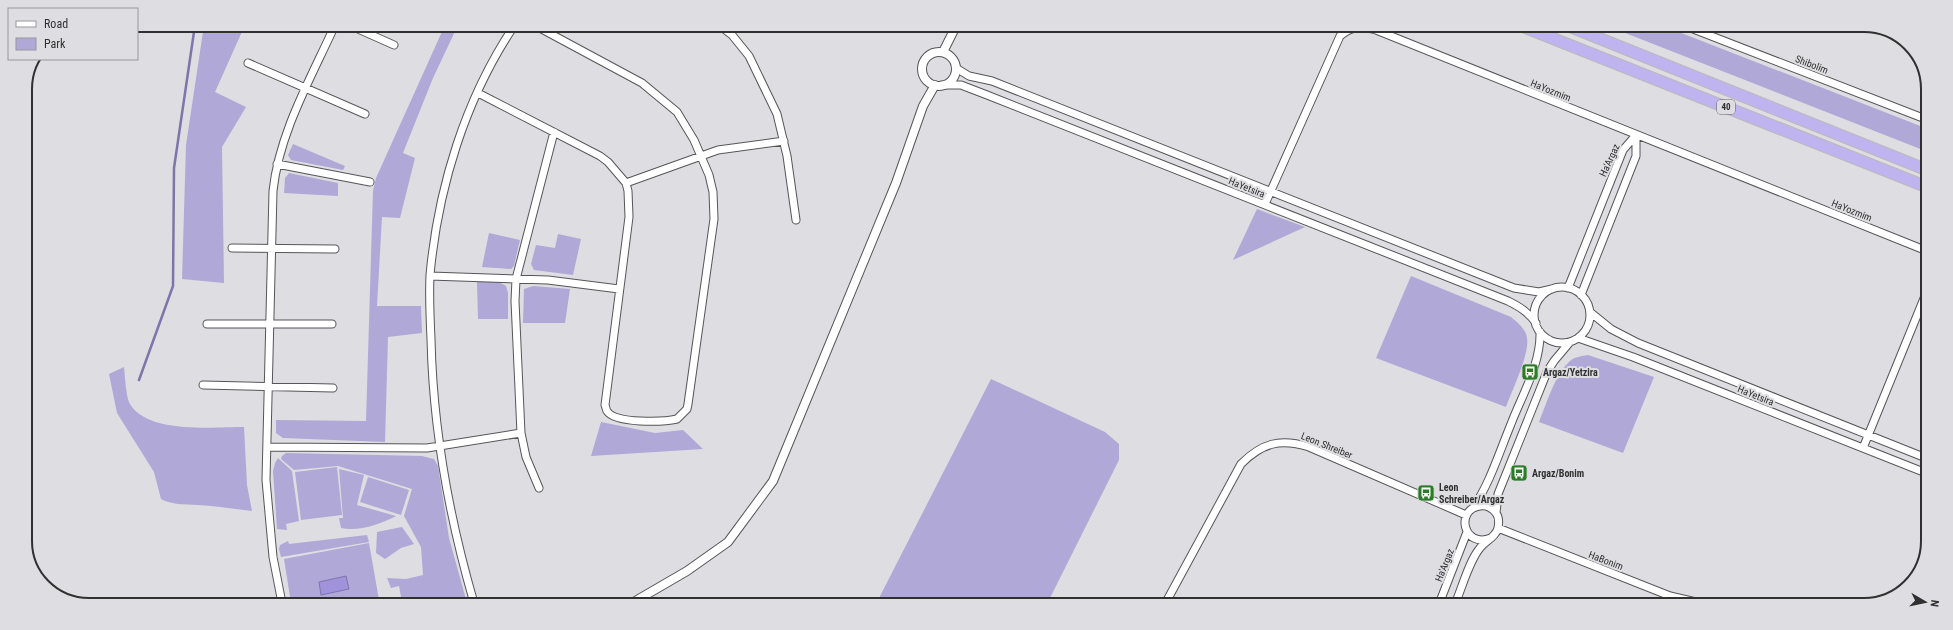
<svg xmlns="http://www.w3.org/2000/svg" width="1953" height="630" font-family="'Roboto Condensed',sans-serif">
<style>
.green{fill:#b0a8d7}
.water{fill:#a192dc;stroke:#7f75a9}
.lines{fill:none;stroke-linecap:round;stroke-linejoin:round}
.stream{stroke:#7f75a9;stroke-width:2.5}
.minor-casing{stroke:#565558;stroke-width:9}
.tertiary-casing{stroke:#565558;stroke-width:10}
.trunk-casing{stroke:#b9b9b9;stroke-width:13}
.minor{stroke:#fff;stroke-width:7}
.tertiary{stroke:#fff;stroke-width:8}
.trunk{stroke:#c0b4f0;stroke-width:11}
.labels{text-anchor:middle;stroke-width:4;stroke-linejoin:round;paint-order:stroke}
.shield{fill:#dedde1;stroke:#646466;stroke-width:1}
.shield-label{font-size:9px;font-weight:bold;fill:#303031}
.street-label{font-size:10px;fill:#303031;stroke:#dedde1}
.poi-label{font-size:10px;font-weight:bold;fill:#303031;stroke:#dedde1;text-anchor:start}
.rim{fill:none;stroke:#303031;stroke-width:2}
</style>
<rect width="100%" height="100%" fill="#dedde1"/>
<path class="green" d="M204 25H245L215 92 246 107 222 147 224 283 182 279 186 145Z
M445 25H458L433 78 403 153 415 158 400 218 382 217 377 306H421L422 333 388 337 385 442 283 438 276 433V420L366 421 373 191 376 178Z
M1610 27H1666L1928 129V152Z
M293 144 345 166 343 170 291 160 288 155Z
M289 173 338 183V196L284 193 285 178Z
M1257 209 1305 227 1233 260Z
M489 233 520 240 514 266 511 269 482 267Z
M558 234 581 239 573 275 534 270 531 264 536 245 555 248Z
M1411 276 1511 317C1517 322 1526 329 1527 338 1530 353 1512 391 1506 407L1376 358Z
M477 282H499L506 286 508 293V319H478Z
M533 286 570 289 565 323H523L524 289Z
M1588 355 1654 377 1623 453 1539 422C1546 405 1555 375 1568 363 1573 357 1581 356 1588 355Z
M124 367C125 376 126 397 130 404 148 434 212 427 244 427L247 485 252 511C234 509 215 506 197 505 184 504 172 505 161 499L154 472 117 413 109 374Z
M991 379 1105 432 1119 444V460L1047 604H876Z
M601 422 655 433 683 430 703 449 591 456Z
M286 453 422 456 434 459 438 466 449 538 467 603H399L402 602 399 586 391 588 387 578 406 579 423 575 421 547 404 516 412 489 338 466 294 470 281 459 282 456Z
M278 458 292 471 299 521 286 524 287 530 277 529 273 471 275 463Z
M337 467 342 515 301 520 295 472Z
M339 469 364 475 357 505 396 516C381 524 358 532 341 528L339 518H343Z
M368 477 409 490 401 515 360 502Z
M402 527 414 544 401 548 385 559 376 553 377 532Z
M367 535 369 542 281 557 279 549 280 545 288 541 289 544Z
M369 543 379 600 362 603H291L284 559Z"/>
<path class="water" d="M346 576 349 589 321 595 319 582Z"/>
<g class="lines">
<path class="stream" d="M139 380 173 286 174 168 195 25"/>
<g class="minor-casing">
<path id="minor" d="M349 25 394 45
M720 26 732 35 749 56 777 114 787 156 796 220
M1688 27 1928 120
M248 63 365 114
M956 68 969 76 992 81 1514 288 1539 292 1552 289
M942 85H961L987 95 1508 301C1520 307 1528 312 1536 323
M478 93 600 156 608 162 626 183 628 191 629 217 605 405C606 407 606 410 607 411 615 424 664 422 677 419L687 409 688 404 714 219 713 192 709 175 694 140 677 112 642 83 536 26
M277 164 370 182
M626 183 718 150 784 141
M1265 204 1340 36C1352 26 1361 26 1376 30L1927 251
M232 248 335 249
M430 276 548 280 619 289
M1534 315a28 28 0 1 1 56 0a28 28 0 1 1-56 0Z
M1568 288 1623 150 1636 135
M1581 295 1636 156V135
M1590 312 1611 329 1638 343 1926 458
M207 324H332
M1578 338 1633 357 1926 473
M203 385 333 388
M267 447 427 448 521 433
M1863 448 1927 291
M539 488 526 457 521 433 515 301 516 279 554 132
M1473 508C1490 483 1499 453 1511 424 1522 395 1541 364 1540 332
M1496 513 1498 494 1547 372 1554 361 1570 342
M1498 528 1670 596 1709 605
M282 603 273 557 266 480 273 191C279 133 311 78 335 25
M474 603C449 517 433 429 431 339 430 318 429 296 430 275 438 188 465 99 514 26
M1165 604 1241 464C1262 443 1280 438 1309 447L1466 515
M1439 604 1467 532
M1455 604C1462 588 1469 561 1480 548 1485 541 1496 537 1498 528 1499 523 1499 517 1496 513 1492 508 1486 505 1480 506 1455 509 1463 549 1491 538"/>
</g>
<g class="tertiary-casing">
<path id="tertiary" d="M943 52 956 26
M922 69a17 17 0 1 1 34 0a17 17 0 1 1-34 0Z
M632 603 687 571 728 542 773 481 896 183 923 106 935 85"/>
</g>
<g class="trunk-casing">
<path id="trunk" d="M1524 27 1927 187
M1571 27 1927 170"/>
</g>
<use href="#minor" class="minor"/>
<use href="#tertiary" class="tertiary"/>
<use href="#trunk" class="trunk"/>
</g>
<defs>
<g id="bus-square" transform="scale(0.9)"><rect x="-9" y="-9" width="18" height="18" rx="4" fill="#2a7c26" stroke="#dedde1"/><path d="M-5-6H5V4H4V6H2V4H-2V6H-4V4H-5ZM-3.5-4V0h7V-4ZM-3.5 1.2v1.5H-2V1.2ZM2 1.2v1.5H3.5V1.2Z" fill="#fff"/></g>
</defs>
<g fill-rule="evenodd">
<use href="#bus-square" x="1530" y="372"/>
<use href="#bus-square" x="1519" y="473"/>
<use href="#bus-square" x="1426" y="493"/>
</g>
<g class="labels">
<rect class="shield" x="1717" y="100" width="18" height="14" rx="3"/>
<g class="shield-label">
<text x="1726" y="110">40</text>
</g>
<g class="street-label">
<text transform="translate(1812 64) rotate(21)" y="4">Shibolim</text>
<text transform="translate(1551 90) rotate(22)" y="4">HaYozmim</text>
<text transform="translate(1609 160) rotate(-65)" y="4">Ha'Argaz</text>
<text transform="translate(1247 187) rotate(22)" y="4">HaYetsira</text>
<text transform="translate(1852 210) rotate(22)" y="4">HaYozmim</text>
<text transform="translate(1756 395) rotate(22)" y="4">HaYetsira</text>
<text transform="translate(1327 445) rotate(22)" y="4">Leon Shreiber</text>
<text transform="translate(1606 560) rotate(21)" y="4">HaBonim</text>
<text transform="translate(1444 565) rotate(-68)" y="4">Ha'Argaz</text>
</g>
<g class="poi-label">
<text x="1543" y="376">Argaz/Yetzira</text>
<text x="1532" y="477">Argaz/Bonim</text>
<text x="1439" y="491">Leon<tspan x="1439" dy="12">Schreiber/Argaz</tspan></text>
</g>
</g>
<path d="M0 0H1953V630H0ZM89 32H1864A57 57 0 0 1 1921 89V541A57 57 0 0 1 1864 598H89A57 57 0 0 1 32 541V89A57 57 0 0 1 89 32Z" fill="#dedde1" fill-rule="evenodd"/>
<path class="rim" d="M89 32H1864A57 57 0 0 1 1921 89V541A57 57 0 0 1 1864 598H89A57 57 0 0 1 32 541V89A57 57 0 0 1 89 32Z"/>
<rect x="8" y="8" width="130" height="52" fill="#dedde1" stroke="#98989b"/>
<rect x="16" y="21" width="20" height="6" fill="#ffffff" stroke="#98989b"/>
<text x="44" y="28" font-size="12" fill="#303031">Road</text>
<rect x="16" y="38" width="20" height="12" fill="#b0a8d7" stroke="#98989b"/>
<text x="44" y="48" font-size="12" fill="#303031">Park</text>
<g transform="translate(1925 602) rotate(99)" stroke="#dedde1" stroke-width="3" paint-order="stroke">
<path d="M0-3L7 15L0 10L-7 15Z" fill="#303031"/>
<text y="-6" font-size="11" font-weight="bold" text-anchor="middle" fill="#303031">N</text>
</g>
</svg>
